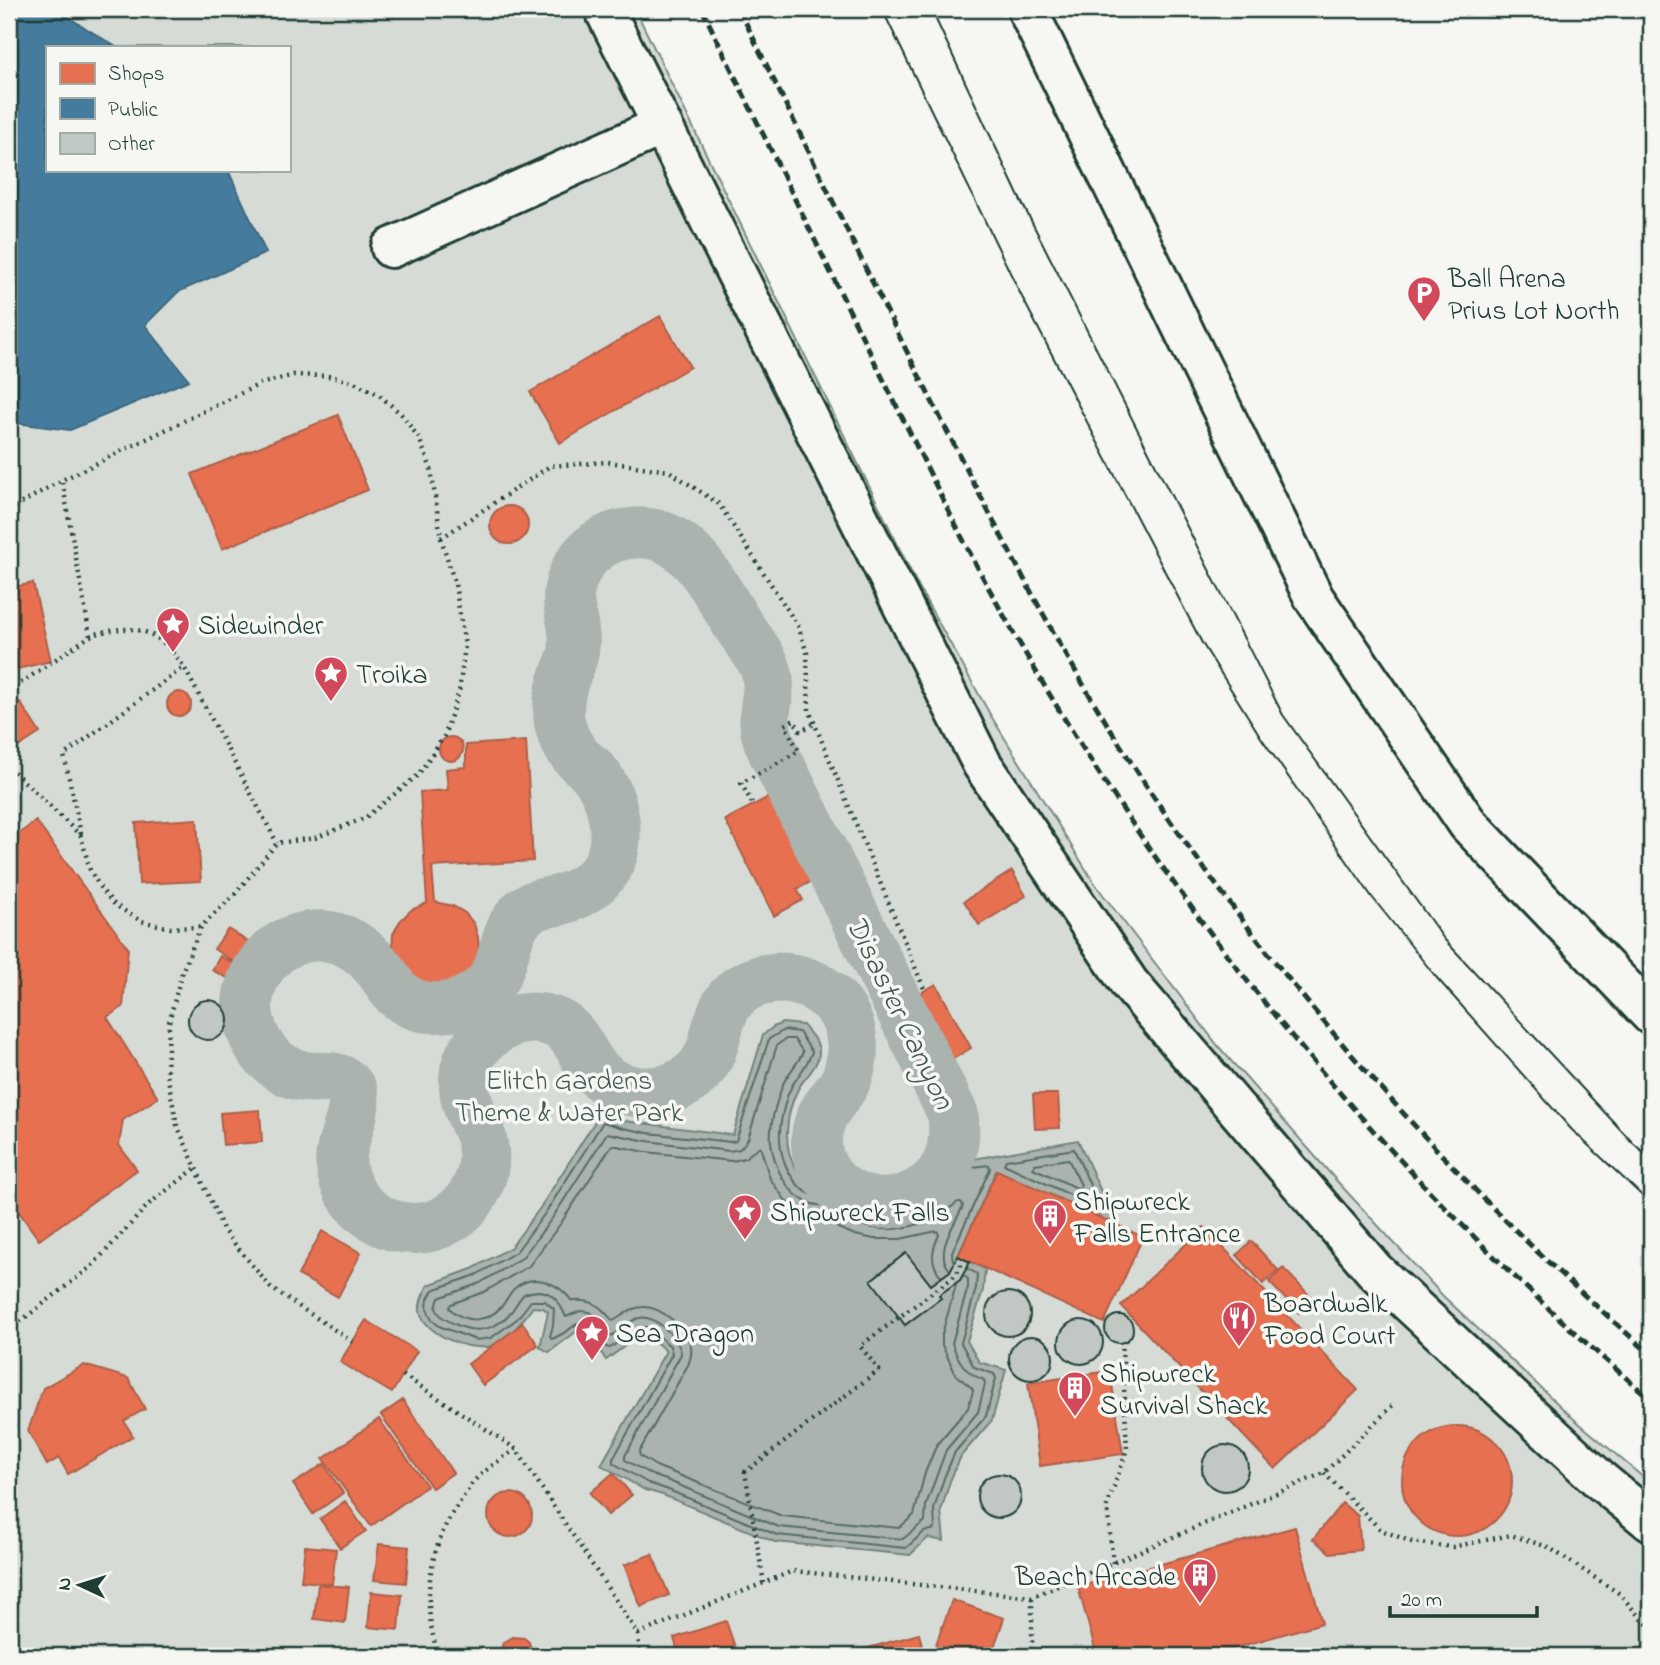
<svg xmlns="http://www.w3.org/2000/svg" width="1660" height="1665" font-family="'Indie Flower',sans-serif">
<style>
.green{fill:#d6dbd6;stroke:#7a8c85;stroke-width:2;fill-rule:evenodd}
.water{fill:#aab3ae;stroke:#72847d;stroke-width:2}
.shops{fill:#e76f51;stroke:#ab6048;stroke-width:2}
.public{fill:#457b9d;stroke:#3a687e;stroke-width:2}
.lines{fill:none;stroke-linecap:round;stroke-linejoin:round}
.shore{stroke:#576c65;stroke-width:2}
.canal{stroke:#aab3ae;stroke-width:51}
.building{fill:#c1c8c3;stroke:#1f3d34;stroke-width:2}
.minor-casing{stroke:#1f3d34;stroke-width:44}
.path{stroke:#1f3d34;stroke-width:4.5;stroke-dasharray:2 5;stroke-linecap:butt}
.minor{stroke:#f6f6f2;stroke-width:38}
.tram{stroke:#1f3d34;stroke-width:2}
.rail{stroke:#1f3d34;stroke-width:5;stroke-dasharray:10 5;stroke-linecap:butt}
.labels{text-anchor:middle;stroke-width:7;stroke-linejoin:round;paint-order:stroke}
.poi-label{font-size:28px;fill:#1f3d34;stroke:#f6f6f2;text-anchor:start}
.park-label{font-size:28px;fill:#445d54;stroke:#f6f6f2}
.water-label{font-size:30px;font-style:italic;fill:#425a52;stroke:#f6f6f2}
</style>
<rect width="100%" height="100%" fill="#f6f6f2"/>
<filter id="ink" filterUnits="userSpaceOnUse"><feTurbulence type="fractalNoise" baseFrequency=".0143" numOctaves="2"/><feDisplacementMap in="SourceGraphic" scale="14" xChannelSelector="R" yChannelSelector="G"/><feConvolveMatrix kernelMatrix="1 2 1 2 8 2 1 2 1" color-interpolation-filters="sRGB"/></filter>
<g filter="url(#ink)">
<path class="green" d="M9 9H635L919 588 991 716 1095 884 1218 1046 1335 1179 1444 1297 1574 1419 1651 1484V1656H9ZM47 47H289V170H47Z"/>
<path class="water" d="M782 1023 803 1025C808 1032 820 1043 819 1052 819 1066 804 1078 798 1089 786 1113 781 1149 798 1172 809 1187 813 1190 833 1190 840 1195 847 1203 855 1206 900 1228 948 1202 968 1160L1078 1140 1116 1225 996 1171 958 1256 985 1269 983 1290 967 1341 979 1362 1006 1370 992 1420 961 1456 950 1481 941 1511 944 1541 928 1538 910 1555 775 1542 663 1495 645 1490 601 1465 666 1351 644 1332 606 1360 584 1326 549 1352 540 1347 548 1312 543 1308 533 1307C522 1321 510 1338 494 1345 473 1354 424 1335 420 1311 419 1301 424 1293 428 1285L472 1269 511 1247 540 1208 601 1112 625 1121 733 1135 763 1035 773 1027Z"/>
<path class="shops" d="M660 316 690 367 560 443 530 392Z
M338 415 368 490 222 549 192 474Z
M490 525a19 19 0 1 1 38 0a19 19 0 1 1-38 0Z
M33 583 51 661 9 671V588Z
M167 704a12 12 0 1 1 24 0a12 12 0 1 1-24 0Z
M20 702 40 733 12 751 9 747V709Z
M439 749a12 12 0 1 1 24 0a12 12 0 1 1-24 0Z
M526 741 533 861 432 867 435 902 453 906 465 913 474 924 478 937 479 951 475 964 468 975 456 984 444 989H430L416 984 404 976 396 963 392 949 393 934 400 921 411 910 427 903 420 792 448 790 446 769 466 767V745Z
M774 794 818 878 797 889 803 900 774 916 725 820Z
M197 819 201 881 139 884 136 823Z
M36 821 128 948 123 1007 107 1017 158 1098 123 1120 119 1145 137 1170 39 1240 9 1198V841Z
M1012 871 1026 896 979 925 964 901Z
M228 929 250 943 237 964 214 949Z
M220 956 236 965 229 979 212 970Z
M936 984 971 1048 943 1065 908 1000Z
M1033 1094H1058L1060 1128 1035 1129Z
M260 1110 262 1142 223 1145 220 1113Z
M997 1170 1143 1237 1104 1323 958 1256Z
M1204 1227 1358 1390 1275 1469 1121 1306Z
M322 1231 361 1253 338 1297 298 1275Z
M1251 1241 1278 1270 1263 1284 1237 1255Z
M1283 1268 1313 1299 1299 1313 1269 1282Z
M366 1320 417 1351 392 1393 340 1362Z
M523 1323 538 1345 483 1385 468 1364Z
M84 1365 128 1378 145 1409 124 1421 133 1436 68 1474 59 1458 47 1465 28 1431 43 1388Z
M1110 1371 1123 1454 1040 1466 1028 1383Z
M403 1400 453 1473 432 1488 381 1415Z
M379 1419 427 1486 371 1526 323 1459Z
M1402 1481a55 55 0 1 1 110 0a55 55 0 1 1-110 0Z
M324 1464 343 1493 313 1514 293 1484Z
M613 1473 632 1495 608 1515 590 1493Z
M488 1515a22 22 0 1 1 44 0a22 22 0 1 1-44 0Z
M345 1501 366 1531 340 1548 320 1519Z
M1342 1503 1358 1516 1361 1550 1330 1553 1313 1539Z
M1295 1527 1322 1623 1207 1656H1097L1078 1587Z
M379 1544 409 1547 406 1583 374 1580Z
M305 1546 336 1549 332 1584 301 1581Z
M652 1554 669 1595 641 1607 624 1565Z
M318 1584 349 1587 345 1623 314 1619Z
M371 1592 402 1595 399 1630 368 1627Z
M952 1600 1004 1618 991 1656H952L934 1650Z
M726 1621 738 1656H679L674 1638Z
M919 1634 925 1656H839Z
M513 1637 524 1638 529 1642 533 1656H499L503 1643Z"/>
<path class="public" d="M9 9H55L116 47H47V170H228L266 253 178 292 145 325 189 380 70 430 9 422Z"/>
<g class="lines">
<path class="shore" d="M1074 1149 1098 1203 1096 1207 1004 1164 1006 1160Z
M1068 1159 1081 1185 1079 1189 1033 1168 1035 1164Z
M953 1261 952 1252 990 1169 989 1165 973 1167C950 1207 910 1232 862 1217 848 1212 840 1200 830 1197 825 1195 820 1198 814 1196 793 1188 781 1162 780 1140 779 1124 785 1097 793 1084 800 1073 808 1064 812 1052L799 1032 784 1030 769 1039 736 1141 731 1142 648 1133 623 1128 603 1122 546 1212 516 1252 476 1275 433 1290 428 1299 427 1309 432 1320 439 1326 476 1340 491 1338 517 1319 531 1301H545L554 1309 553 1326 550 1336 552 1339C588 1324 578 1303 606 1347L610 1348 640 1327H648L670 1346 672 1354 613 1459V1463L648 1483 666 1489 777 1535 906 1548 924 1532 935 1529 934 1509 944 1478 955 1452 986 1416 996 1378 994 1374 974 1367 961 1343 976 1288 977 1274 968 1269
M949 1269C934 1252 955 1224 963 1206L961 1202H958C926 1228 886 1238 847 1220 840 1217 836 1211 830 1208 824 1204 816 1206 809 1203 786 1193 774 1167 771 1142 769 1125 777 1100 783 1084 788 1073 798 1064 803 1052L794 1039H786L777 1045 748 1139 740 1149 729 1151 647 1141 607 1133 553 1217 522 1258 480 1283 439 1298 436 1308C440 1318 448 1321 457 1325 477 1334 496 1330 511 1312 516 1306 518 1300 524 1294 548 1285 558 1298 566 1317L580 1311 590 1312 597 1317 611 1336C620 1332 628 1321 639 1318 654 1313 681 1340 681 1354L625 1456V1460L652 1475 669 1481 779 1527 903 1539 925 1521 926 1505 946 1450 978 1412 985 1384 984 1380C966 1374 958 1361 952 1343L968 1287V1279L964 1276
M941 1276C929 1262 932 1250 939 1235L937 1231 900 1239H874L855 1235 838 1228 824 1217 812 1215 796 1208 786 1201 770 1179 760 1146 745 1158 732 1161 646 1152 612 1145 561 1223 529 1266 484 1292 451 1304 449 1308C465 1324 487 1323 502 1306 507 1300 509 1293 515 1288 535 1271 559 1284 572 1301 594 1299 600 1306 613 1321 623 1316 631 1307 643 1307 660 1306 686 1328 690 1343 693 1351 691 1358 688 1365L639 1452 640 1456 656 1466 782 1516 899 1528 914 1515 925 1473 937 1444 968 1408 973 1391 972 1388 956 1375 942 1345V1334L956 1285"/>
<path class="canal" d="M776 758C771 746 765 735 765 721 764 704 772 687 766 670 761 655 747 639 738 625 711 583 686 523 626 534 605 537 586 551 576 570 559 604 577 617 574 647 574 655 570 664 567 671 555 701 554 730 576 756 585 767 586 763 595 774 613 796 621 834 610 861 601 881 581 894 560 900 547 903 535 903 524 912 496 937 513 975 472 998 450 1011 418 1012 399 995 392 990 388 981 383 974 364 948 340 931 306 937 289 940 274 949 263 963 249 981 244 1002 250 1024 256 1050 276 1070 302 1076 319 1080 339 1072 350 1088 363 1106 339 1140 341 1163 345 1214 404 1245 448 1219 475 1204 489 1171 482 1141 479 1129 472 1117 468 1105 458 1073 469 1045 498 1028 520 1015 551 1013 570 1033 579 1042 583 1055 591 1065 604 1083 626 1093 648 1092 661 1092 673 1089 685 1082 720 1060 710 1033 727 1004 740 982 773 974 797 980 813 984 829 993 839 1007 855 1029 856 1058 845 1082 839 1093 829 1103 823 1114 809 1144 818 1176 847 1193 866 1204 888 1207 909 1198 947 1183 957 1153 953 1114L781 768"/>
</g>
<path class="building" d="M188 1020a20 20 0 1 1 40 0a20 20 0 1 1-40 0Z
M906 1253 931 1285 950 1271 958 1256 970 1262 960 1280 939 1295 941 1298 905 1325 871 1280Z
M986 1314a22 22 0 1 1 44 0a22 22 0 1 1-44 0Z
M1105 1329a14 14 0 1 1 28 0a14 14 0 1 1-28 0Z
M1059 1342a22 22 0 1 1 44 0a22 22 0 1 1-44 0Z
M1009 1358a22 22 0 1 1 44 0a22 22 0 1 1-44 0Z
M1202 1468a23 23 0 1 1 46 0a23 23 0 1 1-46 0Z
M977 1496a22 22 0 1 1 44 0a22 22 0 1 1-44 0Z"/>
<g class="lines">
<g class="minor-casing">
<path id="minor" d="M604 9 982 764 1129 983 1375 1271 1600 1480 1651 1522
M1027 9 1314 598 1468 824 1651 1015
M391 248 662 126"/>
</g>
<path class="path" d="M9 510 62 480 260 384 294 375 328 376 354 382 378 394 401 414 419 438 431 469 441 538 455 584 465 646 459 692 444 736 418 775 365 818 315 838 277 843 235 894 201 927 182 972 169 1022 167 1074 177 1125 224 1231 271 1288 353 1342
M441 538 550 466 608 462 669 471 719 504 798 626 807 653 809 710 925 991
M90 636C133 621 159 629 184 667L277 843
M9 691 90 636 62 480
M9 767 81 836 90 870 101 889 115 905 141 921 171 928 201 927
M752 803 741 783 799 751 785 725 794 720 800 731 814 724
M81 834 64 755 184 667
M9 1330 91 1267 149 1204 196 1168
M403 1375 516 1449 638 1634 640 1656
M1324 1473 1381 1530 1412 1542 1452 1547 1511 1535 1548 1547 1620 1594 1642 1620 1651 1627
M1113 1563 1107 1506 1127 1450 1122 1344
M764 1583 745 1472 879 1370 860 1346 956 1275 964 1259
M638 1634 793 1571 1032 1597 1324 1473 1394 1404
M439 1656C420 1604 428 1545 461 1500 466 1493 471 1484 477 1478 489 1467 503 1458 516 1449
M1029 1656 1032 1642V1597"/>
<use href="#minor" class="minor"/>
<path class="tram" d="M882 9 1022 297 1202 643 1262 739 1372 897 1436 977 1572 1130 1651 1204
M931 9 1018 195 1283 715 1444 939 1633 1143 1651 1159"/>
<path class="rail" d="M702 9C768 144 834 280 901 415 929 471 956 528 986 583 1153 892 1382 1173 1651 1399
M739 9C807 147 873 286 943 423 1009 553 1076 682 1158 803 1271 968 1403 1123 1547 1261 1581 1293 1617 1324 1651 1355"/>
</g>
</g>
<defs>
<g id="parking-pin" transform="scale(1.75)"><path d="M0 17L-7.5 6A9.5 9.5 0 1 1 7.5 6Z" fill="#d1495b" stroke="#f6f6f2"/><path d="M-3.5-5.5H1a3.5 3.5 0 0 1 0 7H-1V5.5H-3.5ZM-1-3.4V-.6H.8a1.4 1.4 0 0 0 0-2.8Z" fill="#fff"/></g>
<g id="sight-pin" transform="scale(1.75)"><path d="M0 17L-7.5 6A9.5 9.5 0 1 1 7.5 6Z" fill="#d1495b" stroke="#f6f6f2"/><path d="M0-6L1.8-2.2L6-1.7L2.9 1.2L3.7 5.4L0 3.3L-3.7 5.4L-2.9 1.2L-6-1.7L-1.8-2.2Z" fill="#fff"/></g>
<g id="building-pin" transform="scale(1.75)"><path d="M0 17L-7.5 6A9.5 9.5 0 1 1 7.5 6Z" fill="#d1495b" stroke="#f6f6f2"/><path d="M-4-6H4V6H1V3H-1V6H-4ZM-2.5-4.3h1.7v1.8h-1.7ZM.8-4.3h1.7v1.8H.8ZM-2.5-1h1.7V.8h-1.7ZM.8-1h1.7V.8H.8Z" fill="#fff"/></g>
<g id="restaurant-pin" transform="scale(1.75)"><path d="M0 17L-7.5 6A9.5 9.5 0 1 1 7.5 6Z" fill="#d1495b" stroke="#f6f6f2"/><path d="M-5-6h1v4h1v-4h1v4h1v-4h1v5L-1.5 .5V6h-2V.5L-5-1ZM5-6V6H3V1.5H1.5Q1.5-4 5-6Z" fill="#fff"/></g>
</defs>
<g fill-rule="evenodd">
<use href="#parking-pin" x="1424" y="293"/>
<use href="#sight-pin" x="173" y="624"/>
<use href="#sight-pin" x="331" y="673"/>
<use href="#sight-pin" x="745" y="1211"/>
<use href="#building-pin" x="1050" y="1216"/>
<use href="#restaurant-pin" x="1239" y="1318"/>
<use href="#sight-pin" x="592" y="1332"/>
<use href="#building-pin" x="1075" y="1388"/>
<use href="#building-pin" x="1200" y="1575"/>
</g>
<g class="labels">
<g class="poi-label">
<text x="1448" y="287">Ball Arena<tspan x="1448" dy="32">Prius Lot North</tspan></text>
<text x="198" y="634">Sidewinder</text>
<text x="356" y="683">Troika</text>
<text x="1074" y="1210">Shipwreck<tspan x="1074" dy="32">Falls Entrance</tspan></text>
<text x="770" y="1221">Shipwreck Falls</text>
<text x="1264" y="1312">Boardwalk<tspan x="1264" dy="32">Food Court</tspan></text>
<text x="616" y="1342">Sea Dragon</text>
<text x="1100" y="1382">Shipwreck<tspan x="1100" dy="32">Survival Shack</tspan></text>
<text x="1176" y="1585" text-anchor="end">Beach Arcade</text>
</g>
<g class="park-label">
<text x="569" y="1089">Elitch Gardens<tspan x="569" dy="32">Theme &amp; Water Park</tspan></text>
</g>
<g class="water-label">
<text transform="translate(901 1012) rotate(64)" y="10">Disaster Canyon</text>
</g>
</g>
<rect width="1660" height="1665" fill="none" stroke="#f6f6f2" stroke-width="35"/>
<rect x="18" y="18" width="1625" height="1630" fill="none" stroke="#1f3d34" stroke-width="2.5" filter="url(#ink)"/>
<rect x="46" y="46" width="245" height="126" fill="#f6f6f2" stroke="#a0aca6" stroke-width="2"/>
<rect x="60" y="63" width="35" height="21" fill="#e76f51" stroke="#a0aca6" stroke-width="2"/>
<text x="108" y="80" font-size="21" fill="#1f3d34">Shops</text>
<rect x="60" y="98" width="35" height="21" fill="#457b9d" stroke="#a0aca6" stroke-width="2"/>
<text x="108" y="116" font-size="21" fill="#1f3d34">Public</text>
<rect x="60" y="133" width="35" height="21" fill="#c1c8c3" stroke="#a0aca6" stroke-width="2"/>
<text x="108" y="150" font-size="21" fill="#1f3d34">Other</text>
<g transform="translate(80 1585) rotate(274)" stroke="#f6f6f2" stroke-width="5" paint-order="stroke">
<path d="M0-5L12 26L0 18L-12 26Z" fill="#1f3d34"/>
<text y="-10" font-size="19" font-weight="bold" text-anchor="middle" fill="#1f3d34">N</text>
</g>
<path d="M1390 1606v10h147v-10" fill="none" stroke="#1f3d34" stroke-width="3.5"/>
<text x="1401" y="1606" font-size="21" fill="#1f3d34" stroke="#f6f6f2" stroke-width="5" paint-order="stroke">20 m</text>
</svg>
